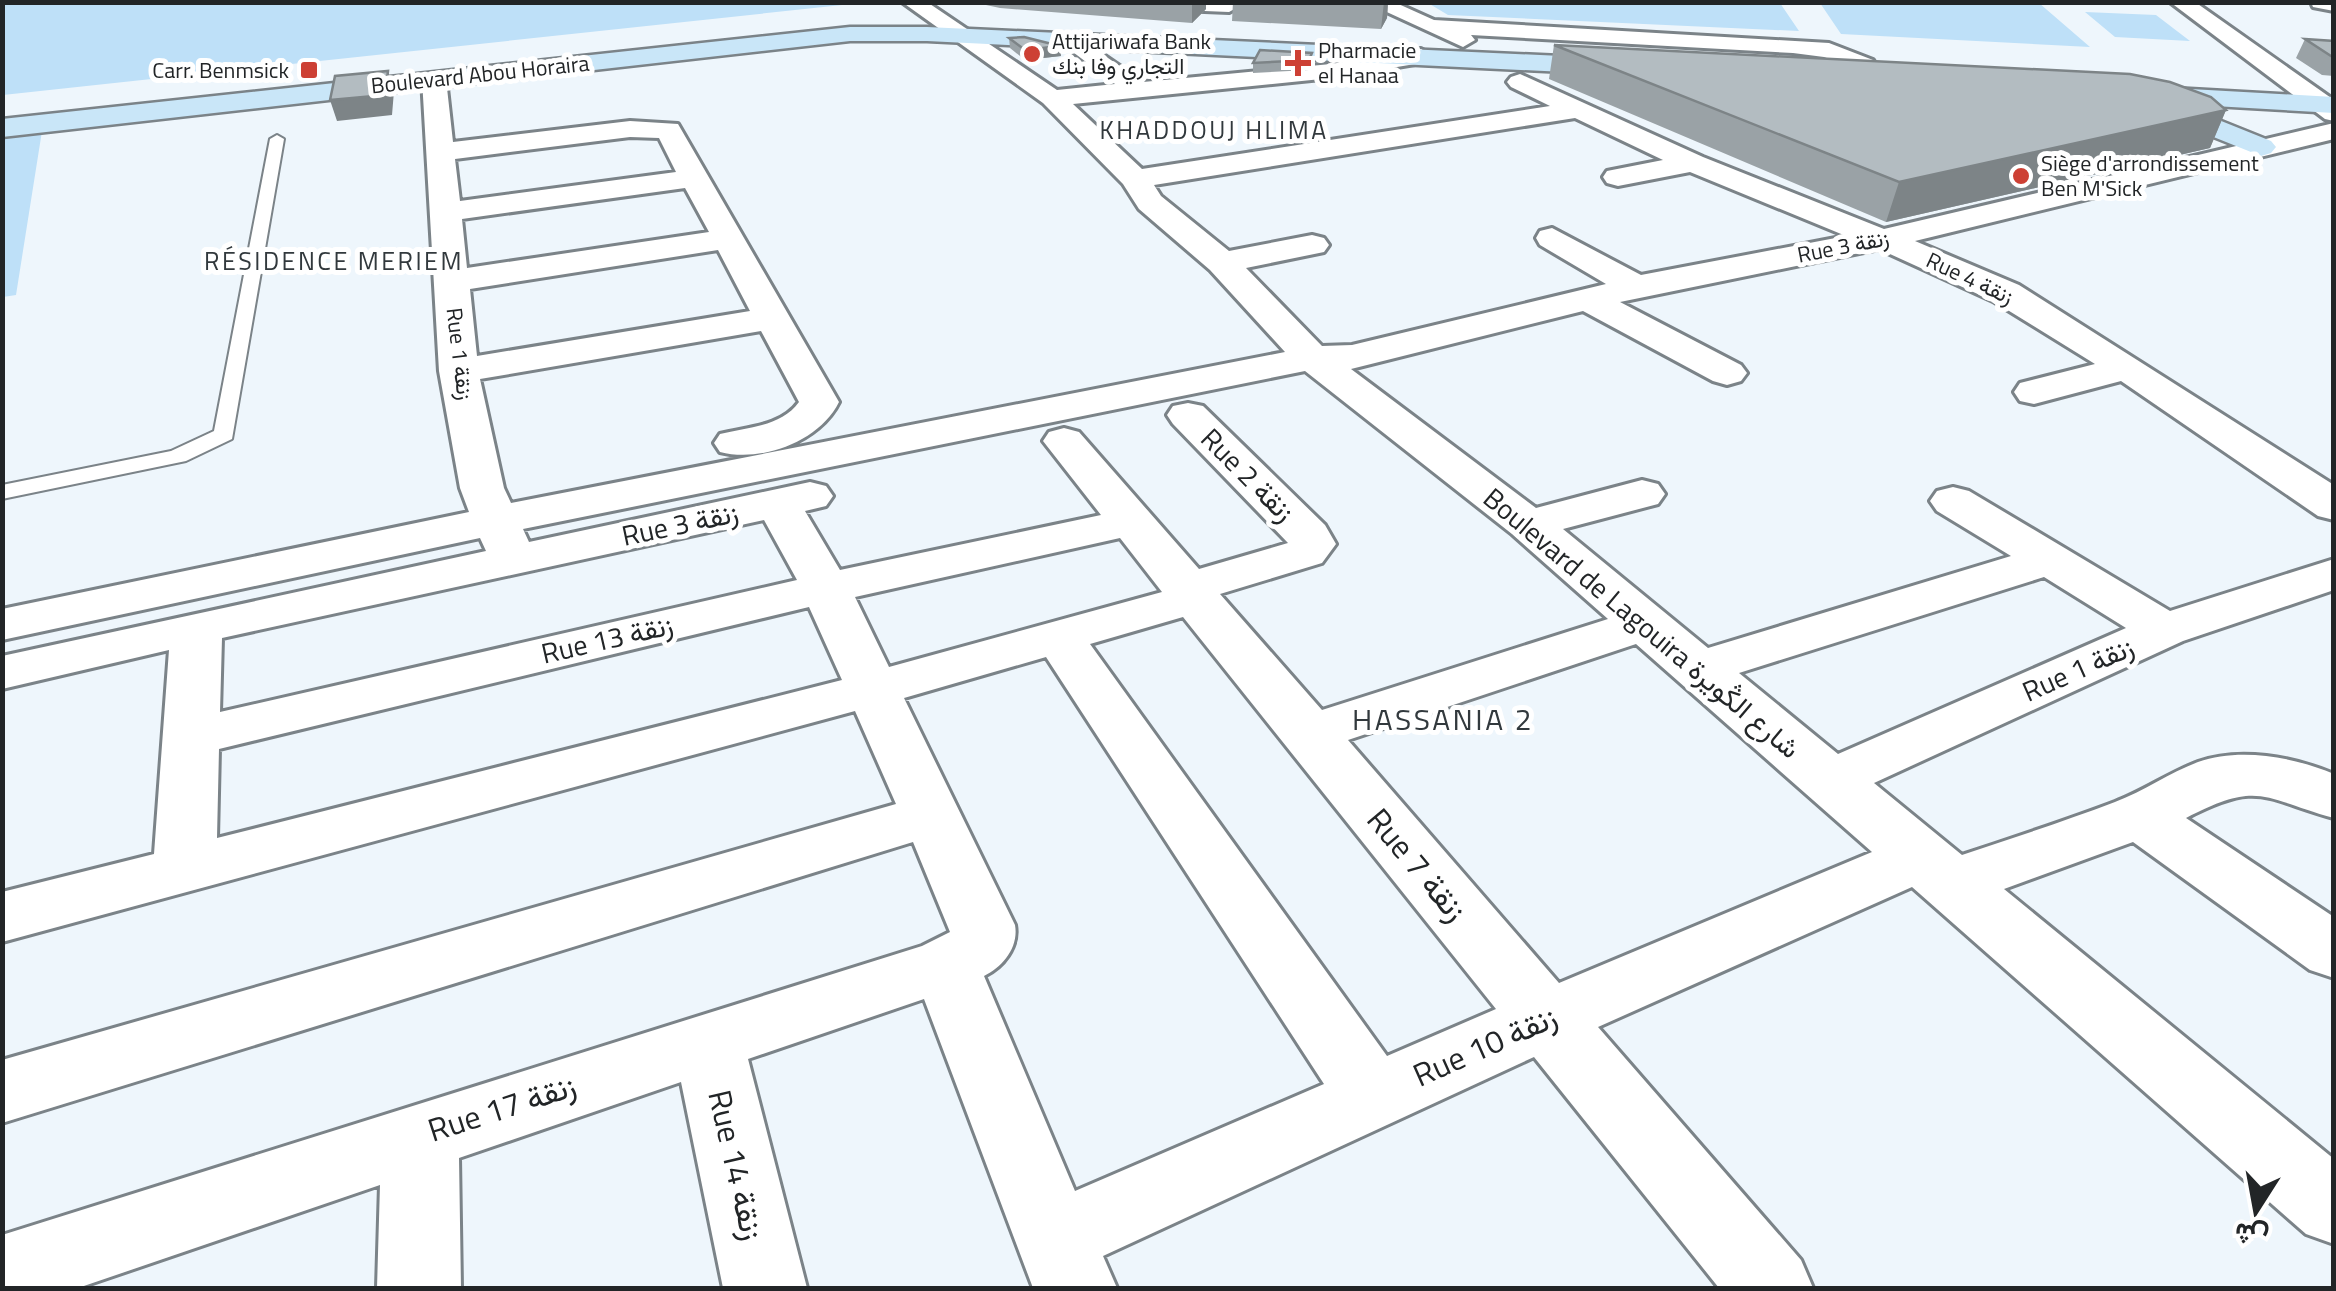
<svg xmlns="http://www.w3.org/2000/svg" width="2336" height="1291" font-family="'Titillium Web',Vazirmatn,sans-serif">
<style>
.green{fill:#bee0f8}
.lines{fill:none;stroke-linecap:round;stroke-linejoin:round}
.lane-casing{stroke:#7b8388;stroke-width:4}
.street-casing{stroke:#7b8388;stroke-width:6}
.secondary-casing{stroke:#7b8388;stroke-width:5}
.lane{fill:#fff;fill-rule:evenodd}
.street{fill:#fff;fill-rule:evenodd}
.secondary{fill:#c9e6f8;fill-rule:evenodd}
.wall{fill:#9aa2a6}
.shaded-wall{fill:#7d8487}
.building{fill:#b3bcc1;stroke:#7d8487;stroke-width:2.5}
.poi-dot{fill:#cd4034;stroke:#fff;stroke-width:4}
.labels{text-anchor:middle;stroke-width:10;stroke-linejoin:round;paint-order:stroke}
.far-poi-label{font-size:22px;fill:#222527;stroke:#fff;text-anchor:start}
.far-street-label{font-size:22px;fill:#222527;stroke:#fff}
.far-neighbourhood-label{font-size:25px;letter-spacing:2.5px;fill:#32393d;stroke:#fff}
.street-label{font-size:28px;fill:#222527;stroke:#fff}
.neighbourhood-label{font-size:30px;letter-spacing:2.5px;fill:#32393d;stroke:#fff}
.near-street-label{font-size:32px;fill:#222527;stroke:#fff}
</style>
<rect width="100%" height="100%" fill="#eef6fc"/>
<path class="green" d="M3 2H861V3L3 95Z
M1428 3H1780L1799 31 1448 15Z
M1820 3H2039L2090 47 1841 34Z
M2085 12 2156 15 2190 41 2115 37Z
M42 131 16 295 3 297V135Z"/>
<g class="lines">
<g class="lane-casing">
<path id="lane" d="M277 135 284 139 232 439 186 461 2 499V485L171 451 214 431 270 139Z"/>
</g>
<g class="street-casing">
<path id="street" d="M902 2H927L1057 90 1115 84 1065 46 1061 41 1065 36 1073 34 1143 82 1331 64 1421 49 1433 56 1421 63 1331 78 1073 104 1142 169 1550 106 1511 87 1507 82 1511 77 1520 74 1703 157 1884 229 2334 123V139L1915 241 2019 285 2334 485V520L2318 516 2121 381 2034 404 2020 401 2014 392 2020 383 2095 364 1993 301 1879 249 1620 302 1741 365 1747 373 1741 381 1727 385 1713 381 1583 311 1351 369 1536 508 1642 480 1658 484 1665 494 1658 504 1563 529 1708 648 2011 556 1937 511 1930 501 1937 491 1953 487 1969 491 2170 611 2334 559V590L2183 641 1874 783 1962 855C2013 838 2065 821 2115 802 2144 791 2169 773 2198 762 2240 747 2293 757 2334 774V818C2262 798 2259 780 2186 818L2334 917V978L2310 970 2133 842 2004 889 2334 1159V1244L2306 1234 1912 887 1598 1027 1801 1260 1813 1288H1719L1534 1057 1103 1256 1117 1288H1033L924 999 748 1059 807 1288H723L681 1082 459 1158 461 1288H377L380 1185 78 1288H2V1235L922 946 950 932 913 842 2 1123V1060L896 804 855 711 2 942V892L154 854 169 650 2 689V656L486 551 480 538 2 640V609L469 512 460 488 439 371 422 79 425 74H443L446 79 453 142 630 121 678 124 839 402C820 441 762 463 720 452L714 443 720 434C747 427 781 427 799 402L761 331 480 379 504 488 511 503 1285 352 1210 270 1139 209 1123 184 1043 103ZM1575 118 1663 160 1607 171 1603 177 1607 183 1618 186 1690 172 1846 236 1641 275 1552 228 1540 231 1536 238 1540 245 1606 284 1352 345 1322 346 1246 268 1324 252 1329 245 1324 238 1312 235 1229 251 1161 196 1154 185ZM630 137 659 138 676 172 460 201 455 159ZM685 188 709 232 467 268 462 219ZM718 250 750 311 477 356 470 289ZM1305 371 1512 534 1608 619 1322 710 1220 594 1322 563 1336 544 1325 525 1203 406 1188 403 1173 406 1167 415 1173 424 1288 543 1199 569 1079 432 1064 428 1049 432 1043 441 1101 515 840 570 805 511 826 506 833 496 826 486 810 482 529 542 523 529ZM764 520 797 580 220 712 222 638ZM1120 538 1162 592 889 667 855 597ZM2044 577 2126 628 1838 754 1739 673ZM809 607 842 680 217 838 219 749ZM1183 617 1496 1009 1387 1056 1090 644ZM1636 644 1872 852 1559 983 1348 740ZM1046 657 1324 1084 1075 1191 984 976C1003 967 1019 947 1015 925L904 698Z
M1121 2H1237L1240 6 1229 12 1131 8Z
M1365 2H1394L1434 20 1829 43 1873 60 1876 65 1864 72 1824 57 1793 53 1471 35 1475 40 1463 47Z
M2170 2H2195L2334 100V121L2325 119Z
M2311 2H2334V11L2313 7Z"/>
</g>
<g class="secondary-casing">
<path id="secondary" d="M850 27H927L1626 59 1639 67 1626 75 927 41H850L2 137V119Z
M2137 86 2334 97V113L2179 104 2271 141 2276 147 2271 153 2261 156 2166 118 2162 112 2174 104 2127 100 2124 94 2127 88Z"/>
</g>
<use href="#lane" class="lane"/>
<use href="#street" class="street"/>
<use href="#secondary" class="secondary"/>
</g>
<path class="wall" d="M972 2H1206V9L1192 23 1000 8Z
M1233 2H1388L1387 18 1381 29 1232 21Z
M1009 38 1061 56 1025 60 1010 48Z
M2305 39 2334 41V76L2322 75 2296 58Z
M1554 45 2226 110 2210 148 1886 222 1549 79Z
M1312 53V63L1309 70 1253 73V63Z"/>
<path class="shaded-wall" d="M1192 2H1206V9L1192 23Z
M1384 2H1388L1387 18 1381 29Z
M1060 46 1061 56 1025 60V50Z
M388 71 394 91 392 115 337 121 330 100Z
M2226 110 2210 148 1886 222 1899 182Z"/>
<path class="building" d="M1024 37 1060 46 1025 50 1009 38Z
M2305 39 2334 41V56H2331Z
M1554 45 2130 74 2170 82 2211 97 2226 110 1899 182Z
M1260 50 1312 53 1309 60 1253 63Z
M388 71 385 95 330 100 335 76Z"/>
<g class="poi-dot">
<circle cx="1032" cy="54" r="10"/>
<path d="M1293 48h10v10h10v10h-10v10h-10v-10h-10v-10h10z"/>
<rect x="299" y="60" width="20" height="20" rx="5"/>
<circle cx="2021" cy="176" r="10"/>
</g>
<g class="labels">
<g class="far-poi-label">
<text x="1052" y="49">Attijariwafa Bank<tspan x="1052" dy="25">التجاري وفا بنك</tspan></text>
<text x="1318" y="58">Pharmacie<tspan x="1318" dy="25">el Hanaa</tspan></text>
<text x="289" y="78" text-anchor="end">Carr. Benmsick</text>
<text x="2041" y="171">Siège d'arrondissement<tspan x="2041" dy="25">Ben M'Sick</tspan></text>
</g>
<g class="far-street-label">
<text transform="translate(480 74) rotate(-6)" y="8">Boulevard Abou Horaira</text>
<text transform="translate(1843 246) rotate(-11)" y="8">Rue 3 زنقة</text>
<text transform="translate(1970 278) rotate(25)" y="8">Rue 4 زنقة</text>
<text transform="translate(460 354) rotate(83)" y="8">Rue 1 زنقة</text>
</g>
<g class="far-neighbourhood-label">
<text x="1214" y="139">KHADDOUJ HLIMA</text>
<text x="334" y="270">RÉSIDENCE MERIEM</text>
</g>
<g class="street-label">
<text transform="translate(1248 475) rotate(45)" y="10">Rue 2 زنقة</text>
<text transform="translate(680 524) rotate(-12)" y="10">Rue 3 زنقة</text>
<text transform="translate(1642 623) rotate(40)" y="10">Boulevard de Lagouira شارع الڭويرة</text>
<text transform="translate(607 639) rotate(-13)" y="10">Rue 13 زنقة</text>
<text transform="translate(2078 669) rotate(-24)" y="10">Rue 1 زنقة</text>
</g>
<g class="neighbourhood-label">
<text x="1443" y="730">HASSANIA 2</text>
</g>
<g class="near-street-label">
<text transform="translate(1417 865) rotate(50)" y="11">Rue 7 زنقة</text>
<text transform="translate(1485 1046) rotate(-24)" y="11">Rue 10 زنقة</text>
<text transform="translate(502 1108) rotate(-18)" y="11">Rue 17 زنقة</text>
<text transform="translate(736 1165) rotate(77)" y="11">Rue 14 زنقة</text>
</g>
</g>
<rect width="2336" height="1291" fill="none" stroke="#222527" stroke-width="10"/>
<g transform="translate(2256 1211) rotate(191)" stroke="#ffffff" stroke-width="8" paint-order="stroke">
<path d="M0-8L18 38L0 25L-18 38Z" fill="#222527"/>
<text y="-15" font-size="28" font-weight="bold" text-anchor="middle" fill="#222527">ش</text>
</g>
</svg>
